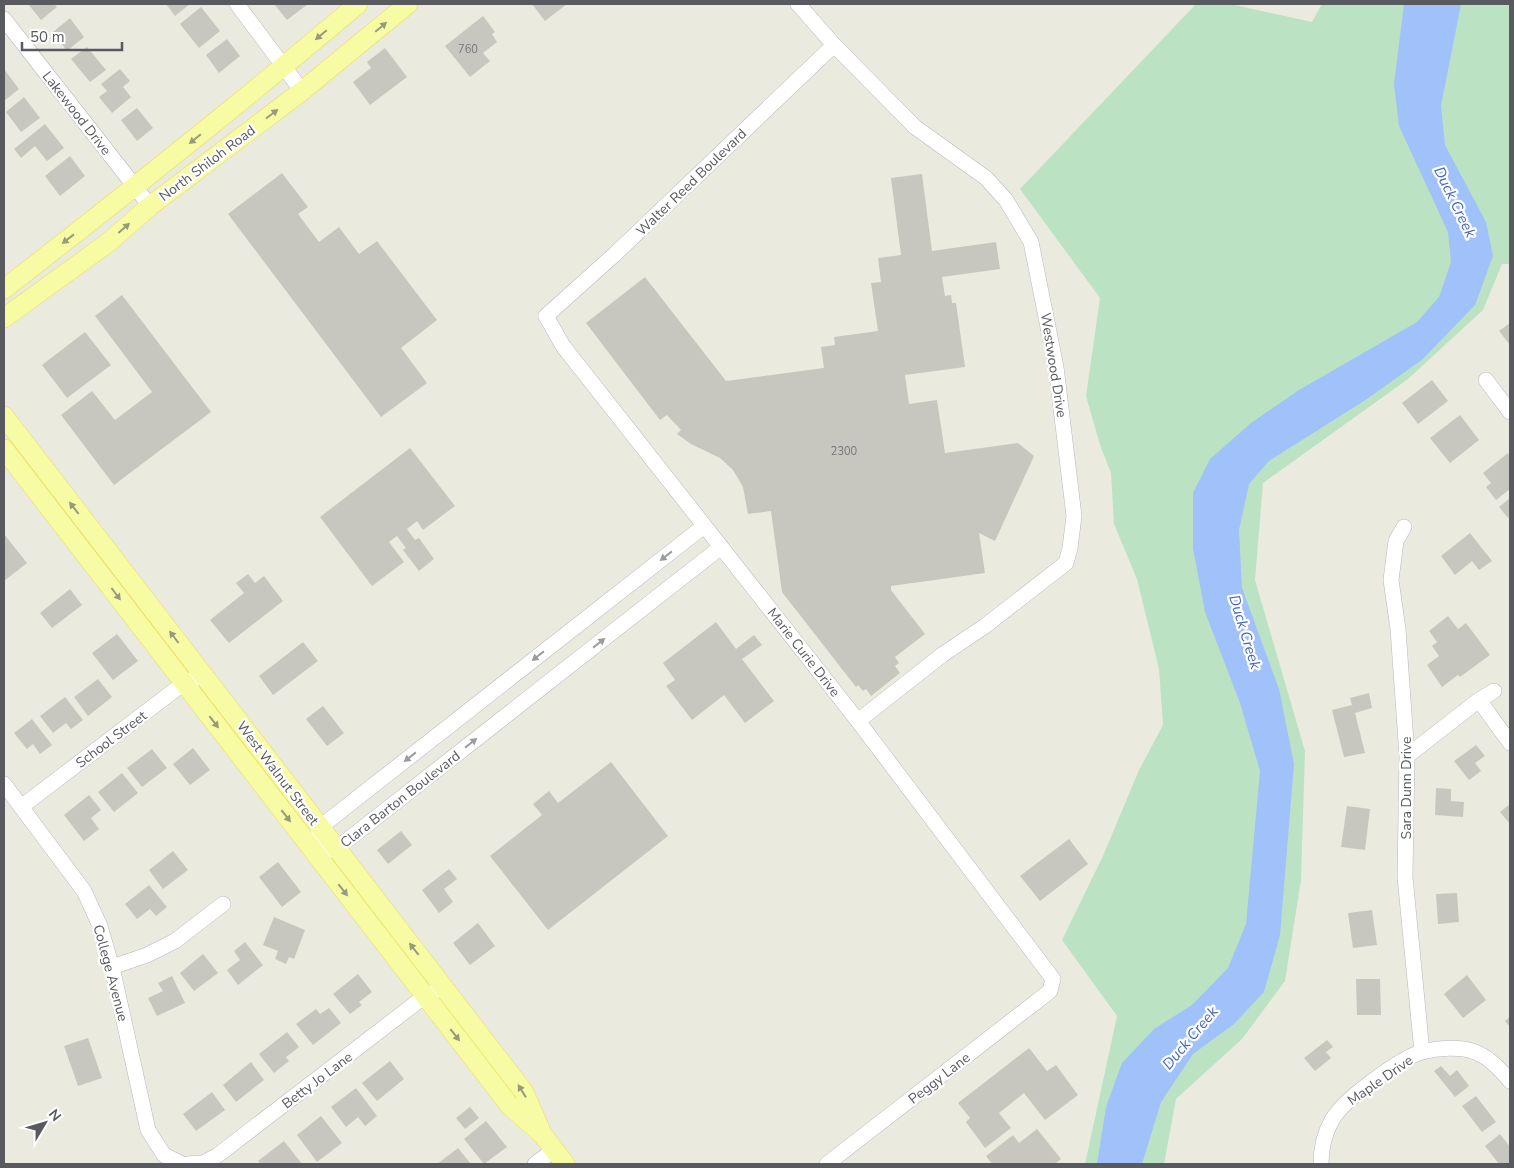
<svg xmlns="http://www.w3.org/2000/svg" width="1514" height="1168" font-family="'Nunito Sans',sans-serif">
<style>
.green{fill:#bce2c4}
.water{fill:#a0c1fa}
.building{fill:#c8c7bf}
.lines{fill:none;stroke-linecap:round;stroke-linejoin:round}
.minor-casing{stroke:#b7b8be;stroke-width:16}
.major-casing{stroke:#e9dd5a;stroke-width:20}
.minor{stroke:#fff;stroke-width:15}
.major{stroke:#f7fba4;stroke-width:19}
.oneway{fill:#989a7b}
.oneway2{fill:#9b9ca0}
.labels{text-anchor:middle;stroke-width:4.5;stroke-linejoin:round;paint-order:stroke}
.number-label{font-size:11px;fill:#747578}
.street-label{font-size:14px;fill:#585a60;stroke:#fff}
.water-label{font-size:15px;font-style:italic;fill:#4567bb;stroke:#fff}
</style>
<rect width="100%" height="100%" fill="#ebeadf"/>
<path class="green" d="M1196 4H1230L1312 22 1322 4H1510V264H1502L1483 310 1408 379 1263 483 1255 580 1305 751 1301 880 1285 981 1242 1039 1176 1099 1164 1164H1085L1117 1016 1062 940 1103 856 1139 770 1163 725 1159 669 1137 579 1114 524 1111 473 1100 445 1086 396 1100 298 1020 189Z"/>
<path class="water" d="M1404 4H1461L1441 106 1445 145 1486 222 1493 256 1475 305 1423 359 1367 399 1269 461 1249 484 1239 530 1242 588 1279 689 1294 764 1280 935 1264 992 1234 1024 1193 1054 1161 1102 1142 1164H1097L1106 1107 1122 1063 1154 1029 1192 1005 1228 968 1246 924 1260 771 1240 703 1205 612 1193 548V493L1210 459 1251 423 1299 390 1417 322 1439 297 1451 262 1448 232 1399 126 1394 84Z"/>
<path class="building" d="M28 4H54L57 7 41 20Z
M166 4H190L175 16Z
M274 4H308L287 20Z
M532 4H567L545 21Z
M201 7 220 31 199 48 180 24Z
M483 16 495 32 492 34 497 42 483 53 490 61 470 77 445 46Z
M70 18 84 37 67 51 53 32Z
M227 39 240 56 219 73 206 55Z
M87 47 106 70 90 82 71 59Z
M385 48 407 77 370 105 353 82 371 68 367 62Z
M4 69 19 89 4 101Z
M120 69 130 81 123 87 131 97 112 113 99 97 107 91 101 84Z
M24 97 40 118 21 132 6 112Z
M137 108 153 128 137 141 121 120Z
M45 124 64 148 47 161 35 146 21 158 14 149Z
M70 156 85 176 60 196 45 176Z
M282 173 308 207 298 214 319 242 339 227 359 254 377 241 437 320 401 348 427 383 381 417 228 214Z
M922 174 932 251 996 242 1000 269 942 277 945 296 951 295 952 303H956L965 367 905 375 909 404 937 400 945 453 1018 443 1034 456 995 541 979 533 985 573 891 586V590L925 634 895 657 899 663 895 666 900 673 871 696 866 689 863 691 858 685 856 687 782 592 771 511 748 514 743 487 733 470 720 458 691 444 677 434 681 430 667 415 660 420 586 323 645 277 726 381 824 368 821 347 835 345 834 337 878 331 871 283 881 282 878 258 901 255 891 178Z
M122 295 211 412 114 485 61 415 92 391 115 420 152 392 95 316Z
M1510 323V345L1499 331Z
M85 332 111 365 67 398 42 365Z
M1432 380 1448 401 1418 424 1402 403Z
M1460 415 1479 440 1450 463 1430 438Z
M410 448 455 506 423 530 417 521 407 529 415 540 419 538 434 559 419 571 403 550 406 548 397 536 389 542 404 562 372 586 320 517Z
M1508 453 1510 457V489L1496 500 1486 487 1491 483 1483 473Z
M1510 498V516L1508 518 1499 507Z
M1470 533 1492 561 1479 570 1472 561 1455 575 1441 556Z
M4 534 27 563 4 581Z
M248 574 255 583 264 576 283 601 229 643 210 620 244 593 236 583Z
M70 589 82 605 52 628 40 613Z
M1448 616 1458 629 1466 623 1490 655 1460 677 1458 675 1442 687 1427 665 1439 656 1432 646 1437 642 1429 631Z
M716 622 736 649 754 635 762 645 742 659 774 701 745 723 724 695 692 720 666 686 675 680 663 663Z
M117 634 138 661 113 680 92 653Z
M303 642 318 661 273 695 259 676Z
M98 679 112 697 88 716 74 697Z
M1369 693 1372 708 1355 713 1365 753 1344 757 1332 710 1352 705 1350 698Z
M65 697 83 720 71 729 66 723 53 733 40 716Z
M323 706 344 733 327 746 306 719Z
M32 719 52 745 40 754 33 744 27 749 14 733Z
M1476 745 1485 756 1475 763 1481 771 1469 780 1454 761Z
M193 748 210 770 190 785 173 764Z
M152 749 167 768 142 787 127 768Z
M611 762 668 836 548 930 490 856 542 815 533 804 549 791 558 803Z
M122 773 138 793 114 812 98 792Z
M1436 788 1451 789V801L1464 802 1463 817 1435 815Z
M89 795 101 810 91 818 99 829 84 841 64 815Z
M1510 804V824L1500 812Z
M1347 806 1370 809 1365 850 1341 847Z
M401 831 412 845 388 864 377 850Z
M1069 839 1088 864 1040 901 1020 876Z
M173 851 188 870 163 889 149 870Z
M278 862 301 892 282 907 259 877Z
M449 869 457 879 444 889 453 902 439 913 422 890Z
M149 885 167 907 156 916 150 909 137 919 125 904Z
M1457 893 1459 922 1438 924 1436 894Z
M1372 910 1377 945 1353 948 1348 913Z
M274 917 305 930 294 959 289 957 286 964 275 959 278 951 263 945Z
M478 923 495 946 470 965 453 943Z
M245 942 263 965 238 985 227 970 240 960 234 951Z
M203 954 218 973 194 991 180 973Z
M358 974 372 992 359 1002 362 1005 350 1014 333 994Z
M1467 975 1486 1000 1463 1018 1444 994Z
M172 976 185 1003 157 1016 148 998 163 991 158 983Z
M1356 979H1380L1381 1015H1357Z
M329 1008 341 1023 313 1045 296 1024 316 1009 320 1014Z
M1510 1017V1027L1505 1021Z
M287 1032 299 1047 286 1057 289 1061 274 1073 259 1054Z
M88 1038 102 1078 78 1086 64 1046Z
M1327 1040 1333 1047 1326 1052 1331 1058 1315 1071 1304 1058Z
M1029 1048 1047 1071 1056 1065 1078 1095 1045 1120 1024 1093 999 1113 1011 1128 985 1148 966 1122 970 1118 958 1103Z
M390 1061 404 1079 377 1101 362 1083Z
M251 1062 264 1080 236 1102 223 1085Z
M1441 1066 1450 1076 1457 1070 1469 1086 1455 1097 1434 1071Z
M356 1088 377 1116 365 1126 358 1117 346 1127 331 1107Z
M212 1092 225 1110 196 1131 183 1114Z
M1476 1096 1496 1122 1482 1132 1462 1106Z
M470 1107 479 1118 465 1129 456 1118Z
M321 1116 342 1143 317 1162 297 1135Z
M486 1121 507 1147 484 1164 464 1139Z
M1037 1129 1061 1159 1055 1164H992L986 1156 1013 1135 1019 1143Z
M1500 1134 1510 1147V1164H1499L1485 1146Z
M284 1141 302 1164H261L258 1161Z
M458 1148 471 1164H437Z"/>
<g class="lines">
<g class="minor-casing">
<path id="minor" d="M237 4 302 91
M798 4 834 45 915 127 986 178 1006 200 1031 242 1056 367 1074 516 1070 548 1066 563 985 626 942 655 858 721
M4 19 150 206
M1486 380 1510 412
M704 526 319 828 314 852 336 849 721 547
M1404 527 1396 541 1391 580 1398 629 1407 756 1405 877 1422 1052
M1479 700 1510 743
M1407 756 1479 700 1494 691
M4 784 84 891 100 926 112 967 148 1130 164 1155 182 1164
M21 807 184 683 204 675
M112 967 147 955 175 941 223 904
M187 1164 203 1163 218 1155 425 996 434 992
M535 1164 554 1150
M827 1164 1050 991 1053 979 858 721 563 346 546 316 614 255 834 45
M1321 1164C1321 1149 1324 1134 1332 1120 1343 1100 1400 1058 1422 1052 1437 1048 1461 1046 1475 1052 1489 1057 1501 1070 1510 1081"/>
</g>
<g class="major-casing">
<path id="major" d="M4 289C124 196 242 102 358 4
M4 318 109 242 150 206 302 91 408 4
M4 416 524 1092 540 1129
M4 449 510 1106 543 1135 565 1164"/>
</g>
<use href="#minor" class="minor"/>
<use href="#major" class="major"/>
</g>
<defs><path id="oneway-solid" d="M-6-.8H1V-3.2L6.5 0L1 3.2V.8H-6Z" transform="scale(1.25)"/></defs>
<g class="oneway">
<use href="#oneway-solid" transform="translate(381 27) rotate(-40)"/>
<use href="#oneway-solid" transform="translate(321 35) rotate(140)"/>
<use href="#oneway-solid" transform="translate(272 114) rotate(-37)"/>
<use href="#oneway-solid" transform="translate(195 139) rotate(141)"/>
<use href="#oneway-solid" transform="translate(124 228) rotate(-41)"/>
<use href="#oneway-solid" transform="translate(68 239) rotate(142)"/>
<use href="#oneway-solid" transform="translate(74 508) rotate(-128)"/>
<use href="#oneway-solid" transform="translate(116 594) rotate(53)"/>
<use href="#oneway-solid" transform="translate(174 637) rotate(-127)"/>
<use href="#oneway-solid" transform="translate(214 722) rotate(52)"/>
<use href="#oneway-solid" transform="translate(286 816) rotate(52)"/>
<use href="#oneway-solid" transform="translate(343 890) rotate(52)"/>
<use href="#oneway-solid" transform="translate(414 949) rotate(-128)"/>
<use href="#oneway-solid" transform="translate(455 1035) rotate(52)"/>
<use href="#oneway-solid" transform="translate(522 1091) rotate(-122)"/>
</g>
<g class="oneway2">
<use href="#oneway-solid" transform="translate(666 556) rotate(142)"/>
<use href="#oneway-solid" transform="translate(599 643) rotate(-38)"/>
<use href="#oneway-solid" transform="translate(538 656) rotate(142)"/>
<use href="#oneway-solid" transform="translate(471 743) rotate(-38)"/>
<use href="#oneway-solid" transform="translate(410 757) rotate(142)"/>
</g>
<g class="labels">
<g class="number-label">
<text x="468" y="53">760</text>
<text x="844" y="455">2300</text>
</g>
<g class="street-label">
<text transform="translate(77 113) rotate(52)" y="5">Lakewood Drive</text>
<text transform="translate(207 163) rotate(-37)" y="5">North Shiloh Road</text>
<text transform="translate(691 182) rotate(-44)" y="5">Walter Reed Boulevard</text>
<text transform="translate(1054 365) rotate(81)" y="5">Westwood Drive</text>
<text transform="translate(804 652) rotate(52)" y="5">Marie Curie Drive</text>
<text transform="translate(111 739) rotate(-37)" y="5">School Street</text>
<text transform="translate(278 773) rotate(53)" y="5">West Walnut Street</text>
<text transform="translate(1406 788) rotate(-90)" y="5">Sara Dunn Drive</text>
<text transform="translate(400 799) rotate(-38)" y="5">Clara Barton Boulevard</text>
<text transform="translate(111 973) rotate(75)" y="5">College Avenue</text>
<text transform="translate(939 1078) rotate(-38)" y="5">Peggy Lane</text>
<text transform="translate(317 1080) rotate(-37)" y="5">Betty Jo Lane</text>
<text transform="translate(1380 1080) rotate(-35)" y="5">Maple Drive</text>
</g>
<g class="water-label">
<text transform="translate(1455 202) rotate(64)" y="5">Duck Creek</text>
<text transform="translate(1245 632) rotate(73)" y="5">Duck Creek</text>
<text transform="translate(1190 1038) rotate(-50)" y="5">Duck Creek</text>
</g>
</g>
<rect width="1514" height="1168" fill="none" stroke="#585a60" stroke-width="10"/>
<g transform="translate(45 1123) rotate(52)" stroke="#ffffff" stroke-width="4" paint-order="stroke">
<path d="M0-4L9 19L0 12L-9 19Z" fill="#585a60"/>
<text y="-8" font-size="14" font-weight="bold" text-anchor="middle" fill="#585a60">N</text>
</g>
<path d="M22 42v8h100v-8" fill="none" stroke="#585a60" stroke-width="2.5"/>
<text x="30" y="42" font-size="15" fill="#585a60" stroke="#ffffff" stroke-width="4" paint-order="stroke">50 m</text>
</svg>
